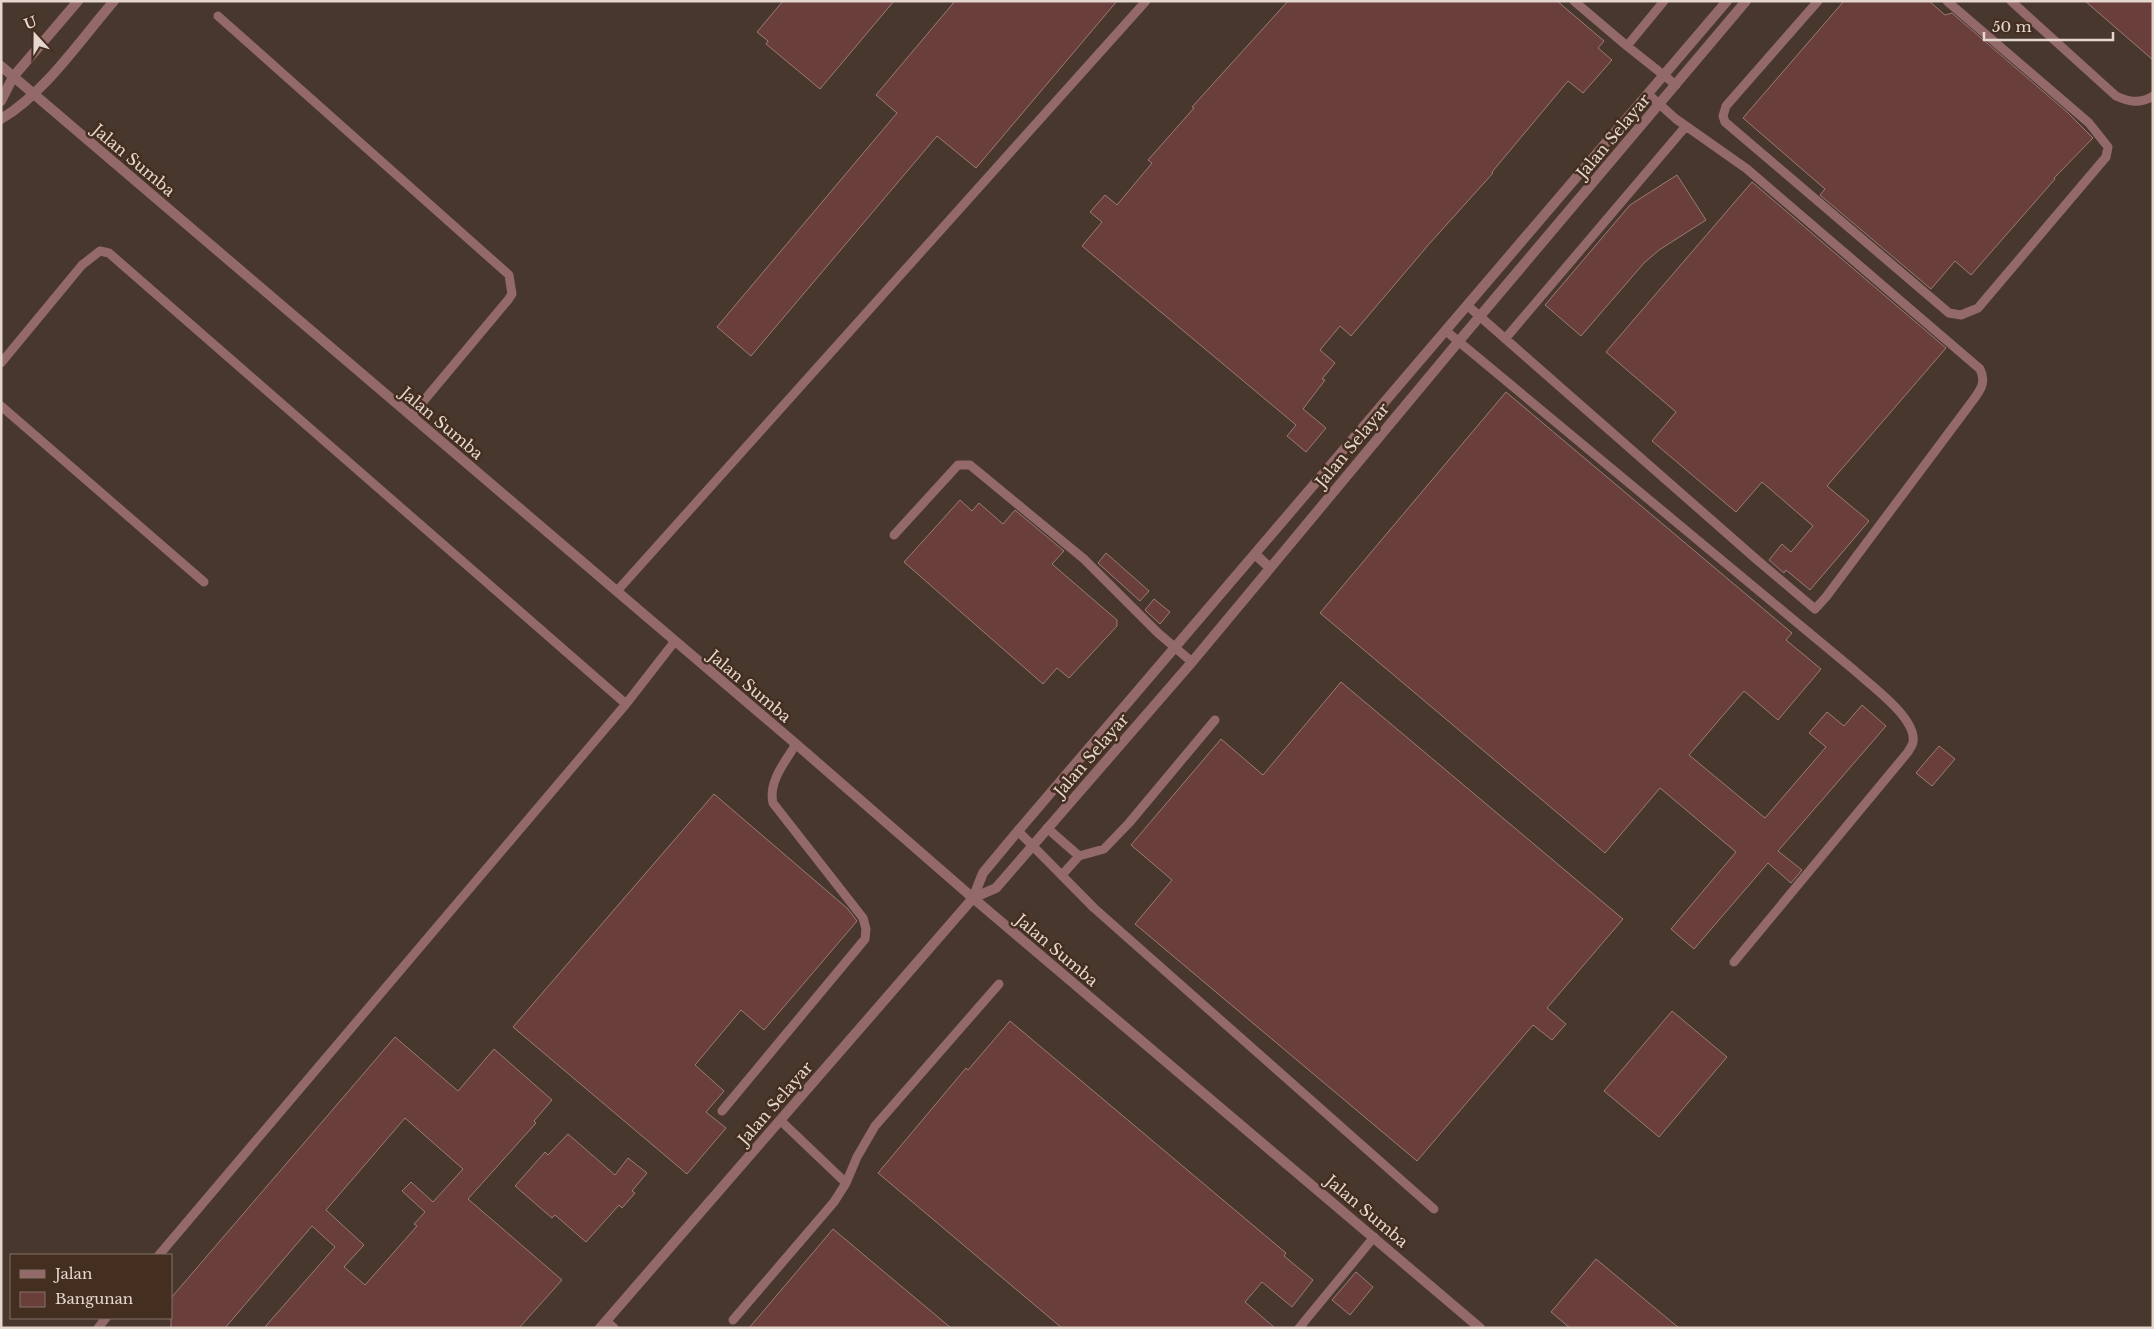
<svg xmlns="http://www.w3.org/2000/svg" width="2154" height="1329" font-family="'Libre Baskerville',serif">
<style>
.industrial{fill:#48372d;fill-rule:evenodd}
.building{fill:#6a3e3a;stroke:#9b7b77;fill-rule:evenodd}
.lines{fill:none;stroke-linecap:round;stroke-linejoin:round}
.lane{stroke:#936969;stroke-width:9}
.street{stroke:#936969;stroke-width:10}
.labels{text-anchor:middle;stroke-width:5;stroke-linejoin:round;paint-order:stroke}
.street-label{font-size:16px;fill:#e5d6ce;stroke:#442e20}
</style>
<rect width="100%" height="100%" fill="#442e20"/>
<path class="industrial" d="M1 1H2153V1328H1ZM11 1255H171V1318H11Z"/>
<path class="building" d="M783 1H894L820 89 766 44 768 41 757 32Z
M955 1H1117L976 168 937 136 751 356 717 327 897 113 876 95Z
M1288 1H1557L1604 41 1598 48 1612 60 1583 93 1568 81 1492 172 1493 173 1430 243 1351 336 1340 326 1320 350 1335 363 1322 379 1325 380 1303 409 1326 428 1306 452 1287 436 1296 425 1082 246 1102 222 1090 212 1105 195 1117 205 1152 163 1148 160 1194 108 1192 107Z
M1844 1H1929L1945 15 1952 13 2067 112 2093 138 2054 178 2055 179 1971 275 1955 261 1931 289 1820 195 1825 189 1743 118Z
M2085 1H2153V60Z
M1677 175 1706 220 1659 250 1644 263 1581 336 1545 305 1630 205Z
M1752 182 1946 348 1827 486 1869 521 1810 590 1786 570 1784 573 1769 560 1782 544 1791 552 1813 526 1762 482 1736 512 1652 441 1676 412 1606 352Z
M1506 392 1792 633 1786 640 1821 669 1778 720 1744 691 1689 755 1765 818 1826 747 1809 733 1827 712 1844 726 1862 705 1886 726 1778 851 1802 870 1791 883 1768 863 1694 949 1671 929 1736 852 1660 788 1605 853 1320 613Z
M960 500 972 511 979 503 1003 524 1015 510 1064 551 1052 564 1117 620V626L1069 678 1057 668 1043 684 904 562Z
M1106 553 1149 591 1140 601 1098 563Z
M1154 599 1170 612 1160 624 1145 610Z
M1341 682 1623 919 1547 1008 1566 1024 1552 1040 1533 1025 1417 1161 1135 924 1172 880 1131 845 1221 739 1263 775Z
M1939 746 1955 759 1932 786 1916 773Z
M714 794 848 909 857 921 764 1030 741 1010 695 1065 724 1091 706 1112 726 1128 687 1174 513 1027Z
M1672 1011 1727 1057 1659 1137 1604 1091Z
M1010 1021 1286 1253 1284 1256 1313 1280 1292 1307 1262 1282 1245 1302 1275 1328H1062L878 1173 966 1068 968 1070Z
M395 1037 458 1091 494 1049 552 1100 534 1121 536 1123 468 1199 562 1280 519 1328H264L335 1247 312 1226 225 1328H171V1298ZM405 1118 463 1169 433 1202 411 1182 402 1191 425 1212 414 1224 417 1226 365 1285 344 1267 364 1245 326 1210Z
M568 1134 615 1175 628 1158 647 1173 632 1191 635 1193 622 1208 619 1205 586 1242 555 1215 552 1218 515 1186 545 1152 548 1155Z
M833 1229 951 1328H749Z
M1596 1259 1679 1328H1570L1551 1312Z
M1356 1272 1373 1287 1350 1315 1332 1300Z"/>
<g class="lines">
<path class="lane" d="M1574 1 1627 46 1664 1
M1818 1 1726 106 1723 116 1725 122 1949 313 1961 315 1978 308 2106 157 2108 147 2089 123 1947 1
M2011 1 2116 96C2129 102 2140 104 2153 96
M218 16 509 275 512 294 508 300 411 416
M1627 46 1676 85
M1468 306 1756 559 1815 609 1826 597 1968 407C1977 394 1988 385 1980 369L1747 169 1676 119 1648 94
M1446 331 1854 670C1870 685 1917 718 1913 742 1913 745 1909 749 1908 752L1734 962
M1505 339 1686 126
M1 363 82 265 100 251 109 253 626 704
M1 406 204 582
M894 535 958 465H970L1084 559 1158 633 1192 662
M617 591 1146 1
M1047 828 1079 856 1104 849 1129 823 1215 720
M1018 831 1094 908 1434 1209
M1062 875 1079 856
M722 1111 865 939 866 929 863 918 773 803C768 782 785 762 796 744
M780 1120 846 1183
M159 1255 626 704 675 641
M733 1320 834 1202 846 1183 857 1157 875 1126 999 984
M606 1321 614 1328
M98 1328 106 1318
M1299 1328 1374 1237"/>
<path class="street" d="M1727 1 1018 831 983 873 973 898 996 888 1192 662 1459 341 1746 1
M1 66 796 744 973 898 1480 1328
M1 101 13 77 78 1
M1 119C44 94 81 39 114 1
M1255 554 1269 567
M600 1328 973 898"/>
</g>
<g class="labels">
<g class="street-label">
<text transform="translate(1613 136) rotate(-50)" y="6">Jalan Selayar</text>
<text transform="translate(134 160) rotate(40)" y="6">Jalan Sumba</text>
<text transform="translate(442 423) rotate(40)" y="6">Jalan Sumba</text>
<text transform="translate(1352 445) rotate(-50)" y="6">Jalan Selayar</text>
<text transform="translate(750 686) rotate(40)" y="6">Jalan Sumba</text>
<text transform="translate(1091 755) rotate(-49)" y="6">Jalan Selayar</text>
<text transform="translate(1057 950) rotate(40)" y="6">Jalan Sumba</text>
<text transform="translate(775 1103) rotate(-49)" y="6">Jalan Selayar</text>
<text transform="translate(1367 1211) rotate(40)" y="6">Jalan Sumba</text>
</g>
</g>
<rect width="2154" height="1329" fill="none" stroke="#e5d6ce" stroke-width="5"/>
<rect x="10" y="1254" width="162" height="65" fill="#442e20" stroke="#847166"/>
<rect x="20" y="1270" width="25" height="8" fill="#936969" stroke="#847166"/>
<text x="55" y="1279" font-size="15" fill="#e5d6ce">Jalan</text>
<rect x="20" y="1292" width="25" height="15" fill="#6a3e3a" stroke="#847166"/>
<text x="55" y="1304" font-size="15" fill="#e5d6ce">Bangunan</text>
<g transform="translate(35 35) rotate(339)" stroke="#442e20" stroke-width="4" paint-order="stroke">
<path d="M0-4L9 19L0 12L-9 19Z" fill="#e5d6ce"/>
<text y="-8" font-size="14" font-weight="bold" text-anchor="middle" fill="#e5d6ce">U</text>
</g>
<path d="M1984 32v8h129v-8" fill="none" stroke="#e5d6ce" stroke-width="2.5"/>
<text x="1992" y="32" font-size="15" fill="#e5d6ce" stroke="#442e20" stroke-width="4" paint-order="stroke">50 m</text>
</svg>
